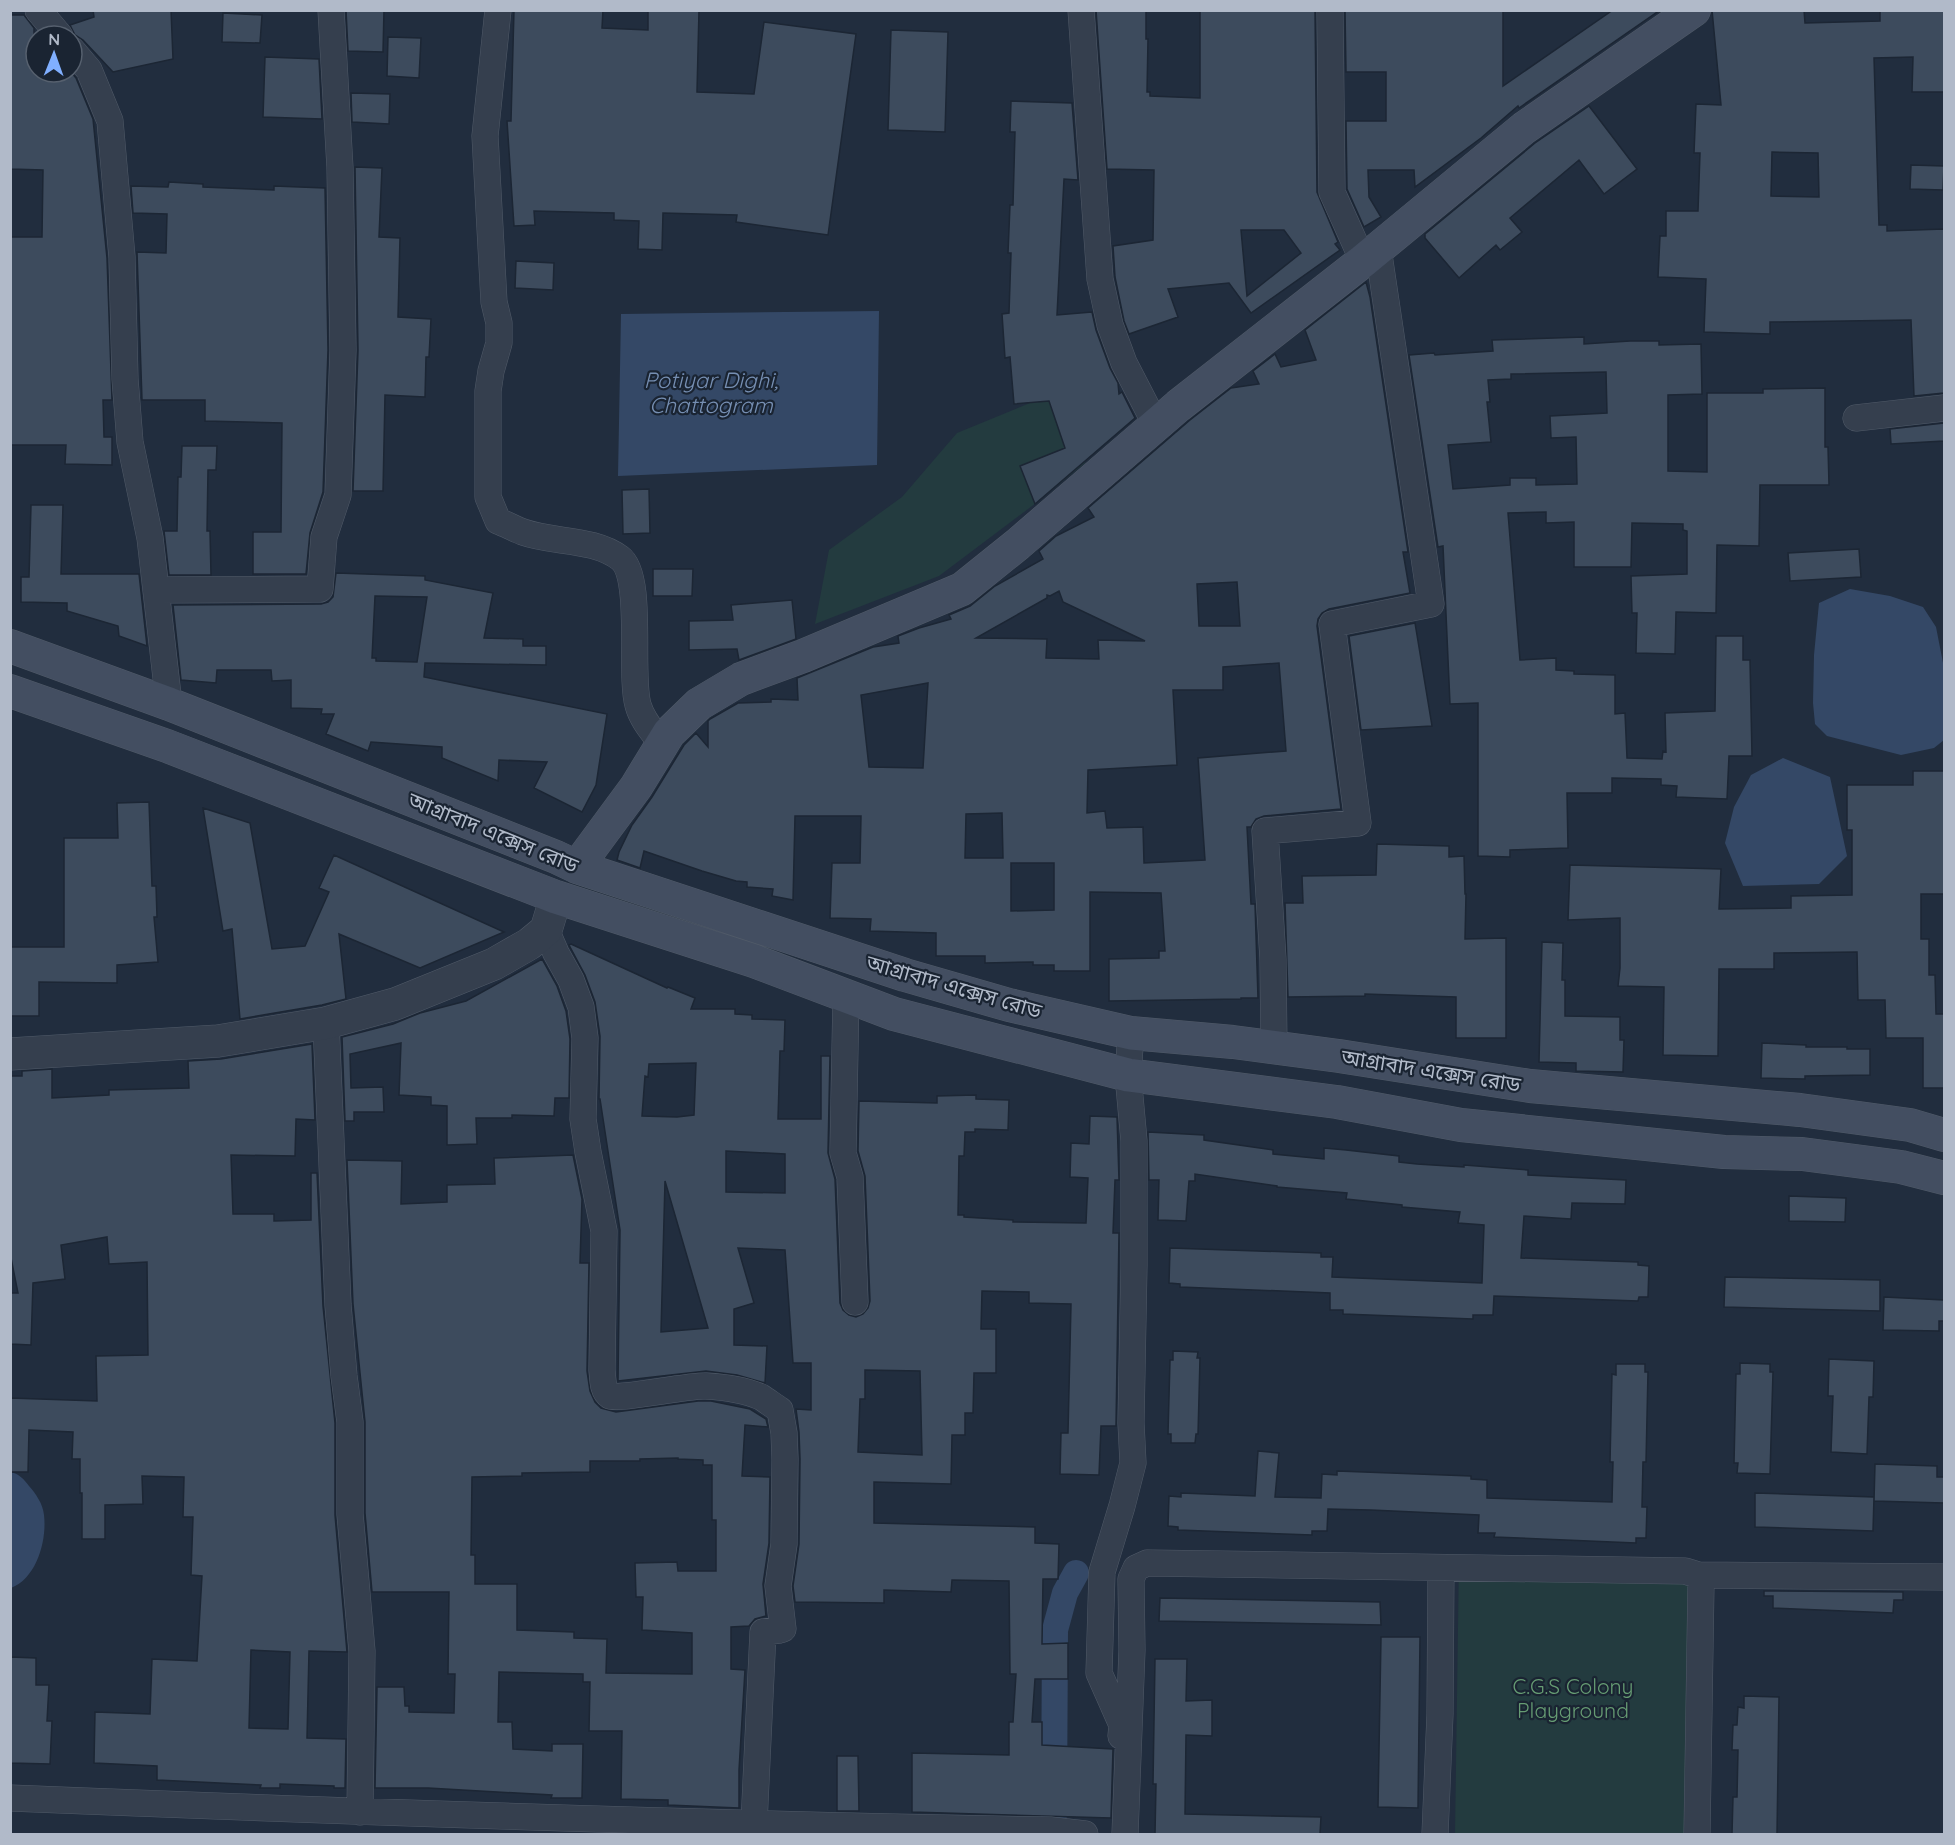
<svg xmlns="http://www.w3.org/2000/svg" width="1955" height="1845" font-family="Quicksand,'Noto Sans Bengali',sans-serif">
<style>
.green{fill:#233b3f}
.water{fill:#344866}
.lines{fill:none;stroke-linecap:round;stroke-linejoin:round}
.canal{stroke:#344866;stroke-width:26}
.building{fill:#3d4b5d;stroke:#1c2634;stroke-width:1.5;fill-rule:evenodd}
.minor-casing{stroke:#505a68;stroke-width:27}
.tertiary-casing{stroke:#505a68;stroke-width:33}
.secondary-casing{stroke:#505a68;stroke-width:34}
.minor{stroke:#353f4e;stroke-width:26}
.tertiary{stroke:#353f4e;stroke-width:32}
.secondary{stroke:#434e61;stroke-width:33}
.labels{text-anchor:middle;stroke-width:4.5;stroke-linejoin:round;paint-order:stroke}
.street-label{font-size:21px;fill:#b1bac9;stroke:#1a2432}
.park-label{font-size:21px;fill:#669c73;stroke:#1a2432}
.water-label{font-size:22px;font-style:italic;fill:#768fb3;stroke:#1a2432}
</style>
<rect width="100%" height="100%" fill="#212d3e"/>
<path class="green" d="M1052 394 1085 463 1032 506 939 576 815 624 829 550 902 497 957 433Z
M1459 1559 1691 1563 1686 1834H1455Z"/>
<path class="water" d="M879 311 877 465 618 476 621 314Z
M1850 589 1890 596 1923 607 1936 627 1944 668V740L1934 748 1901 755 1827 736 1815 724 1813 703 1814 655 1819 603Z
M1783 758 1830 777 1847 856 1819 884 1743 886 1725 843 1734 807 1751 775Z
M11 1472C19 1474 24 1479 29 1486 36 1494 43 1504 44 1515 47 1540 37 1578 11 1588Z"/>
<g class="lines">
<path class="canal" d="M1053 1834 1054 1810 1055 1630 1065 1593 1076 1573"/>
</g>
<path class="building" d="M93 10H171L173 59 113 72 83 40 75 35 70 25 94 17Z
M346 10H384L383 52 348 51Z
M514 10H603L602 28 648 30V10H699L697 92 754 94 764 22 856 34 828 235 736 222 737 215 663 213 662 250 638 249 639 221 614 220V213L534 211 535 225 514 226 507 121H511Z
M1096 10H1146V39H1148L1147 92H1150V96L1200 98V10H1315L1317 192 1338 242 1335 244 1340 250 1251 313 1229 283 1168 289 1178 317 1129 334 1124 321 1115 277 1113 246 1153 240 1154 170 1107 169ZM1241 230H1284L1301 253 1247 296Z
M1345 10H1503V86L1613 10H1660L1519 108 1518 106 1481 138 1415 187 1414 170H1368L1369 197 1381 217 1364 227 1347 189 1346 121H1386V72H1346Z
M1712 10H1804L1805 23 1880 21V10H1944V92H1912L1913 57 1874 58 1879 225H1887V231L1944 229V393L1914 396 1911 320 1770 322V334L1704 332 1706 279 1658 277 1660 236H1666V211H1698L1700 153H1694L1696 104 1721 105ZM1772 152 1818 153 1819 197 1771 196Z
M223 13 262 15 260 43 222 42Z
M10 15H24L34 28V37L36 36V72H71L76 78 93 119 107 258 112 400H103L104 437H112V465L65 464 66 445H10V237H42L43 170 10 169Z
M891 30 948 32 945 132 888 130Z
M388 37 421 38 419 78 387 76Z
M265 57 319 59 322 119 263 117Z
M351 93 390 94 389 124 352 122Z
M1011 101 1072 103 1078 180 1064 179 1057 315 1092 312 1096 330 1110 368 1118 383 1119 394 1122 392 1135 418 1035 504 1020 466 1065 448 1049 401 1014 404 1010 357 1005 358 1002 314 1009 313 1011 253H1008L1010 205H1013L1015 132H1010Z
M1589 106 1637 169 1604 194 1579 160 1510 218 1522 232 1500 250 1496 245 1459 278 1425 238V234L1535 143Z
M1911 165 1944 166 1943 190 1910 189Z
M355 167 382 168 379 237 400 238 398 317 431 319 429 357H426L425 397 385 395 383 491H353L358 350Z
M169 182 203 184V187L274 190V186L325 188 328 350 323 492 310 533 306 574H253V532H281L282 423 205 421V400H142L137 252 166 253 167 214 133 213 131 186 168 187Z
M516 261 554 263 553 290 515 288Z
M1366 282 1370 297 1408 552H1403L1410 593 1329 609 1322 613 1318 619 1317 626 1341 809 1264 816 1256 819 1251 827H1247L1251 904H1255L1258 998H1241V999L1109 1001V959L1159 958V951H1165L1161 893 1090 892V971H1054V965H1033V962L985 963V956H936V933L870 931 871 919 830 918 832 863H860L861 816H795L793 900 772 896 773 889 747 887V882L736 881 702 871 644 851 640 868 617 860 619 852 632 825 652 797 684 745 696 733 708 747V721L710 719 738 703 771 702V699L798 700 797 678 873 647 899 643 898 636 919 628 951 619 949 615 970 606 995 586 1043 559 1039 551 1056 536 1094 517 1088 508 1190 420 1231 388 1259 384 1253 371 1275 354 1281 367 1316 360 1305 330ZM1237 582 1240 626H1199L1197 584ZM1059 591 1063 602 1145 641 1098 640 1099 659 1046 658 1047 639 976 638 1047 598V595L1050 596ZM1279 663 1286 751 1198 758 1205 860 1144 863 1143 827 1107 828 1105 811 1087 813 1088 770 1177 765 1173 690H1223V667ZM928 683 923 768 869 767 861 695ZM1002 813 1003 858H965L966 814ZM1011 863H1054V910L1011 911Z
M1584 337V344L1630 341H1659V345L1701 344 1702 394 1668 395V471L1707 472V393H1763V389L1825 388V447H1828L1829 485H1760L1759 546 1717 545 1716 613 1676 612 1675 654 1636 653 1637 613H1632L1631 576 1687 574V531L1683 530V524L1632 523 1631 567H1574V522L1546 523V512L1508 513 1520 660 1556 658V670L1574 671V674L1615 675V714L1625 713 1627 758 1662 759 1663 751 1666 752 1665 713 1715 711 1716 636H1743V660H1750L1752 756H1729L1727 799 1676 797 1677 786 1661 785V779L1612 778V793H1567L1568 848 1510 850V857L1478 856V703L1450 704 1443 546 1438 547 1409 355 1434 353 1435 355 1493 351 1492 340ZM1606 372 1607 413 1550 416 1551 438 1576 437 1577 484 1536 485V478H1510V485L1453 489 1448 445 1491 442 1487 402H1490L1488 380 1511 379V374Z
M1944 423V441L1891 444 1890 429Z
M182 446H217L216 470H208L207 531H210L211 575H169L164 531H177L178 477H181Z
M649 489 650 533 623 534 622 490Z
M31 505H63L61 574H139L147 646 119 636 118 626 67 611V603L21 602V577H29Z
M1859 549 1861 577 1790 581 1788 553Z
M653 569H693L692 596H653Z
M336 573 425 576V580L493 593 484 638 523 639V646H546V665L425 663 424 677 607 714 596 785 582 812 534 788 547 762 499 760 498 781 442 758V747L371 742 368 751 326 734 334 714H321L322 709 291 708V680L272 681 271 670H217L216 683 181 680 173 605 321 604 328 602 333 597ZM375 596 427 597 417 662 376 661V658H372Z
M792 600 796 639 739 660 737 649 689 650V621L733 620 731 605Z
M1415 623 1432 726 1361 730 1349 636Z
M1913 771H1944V894H1921V939H1929V975H1935L1936 1014H1944V1088H1923V1038H1886L1885 1000H1858L1857 952 1774 953V969H1719L1718 1056 1663 1055 1664 987 1618 986 1620 968V918L1568 920 1570 865 1721 869 1719 909 1791 908V896L1852 895V830H1847V785H1913Z
M149 802 152 886H156L157 917H154L158 962 117 965V983L39 982V1016H10V947H64V838H118L117 803Z
M203 808 250 823 272 949 305 946 329 892 319 888 334 855 504 932 420 968 339 934 346 999 322 1005 240 1019 232 929 223 931Z
M1377 844 1449 846V857L1464 856 1465 894H1466L1465 939 1506 938V1038H1456V997L1365 994V996L1288 997 1285 903H1303L1302 876 1376 875Z
M1542 942 1563 943 1562 980H1565V1016L1620 1017V1040H1624L1623 1072 1576 1071V1063L1539 1062Z
M571 944 667 988 668 987 695 998 691 1009H735V1014L752 1015V1019L785 1020 784 1051H780L778 1119H821V1056H830L828 1153 835 1179 840 1303 843 1310 849 1315 856 1317 863 1314 868 1308 870 1301 865 1176 858 1151 859 1101 937 1103V1096L976 1095V1099L1009 1100 1008 1130 975 1129V1132H965L964 1156H959L958 1215H964V1217L1013 1220V1222L1086 1223 1088 1178 1070 1177 1071 1143 1089 1144 1090 1116 1117 1117 1119 1180H1115L1113 1233H1119L1116 1426H1101L1099 1475 1060 1474 1061 1433H1068L1071 1304 1029 1303V1292L982 1291 981 1329H996V1373H974L973 1413H965V1435H952L951 1484 874 1482V1523L1035 1527V1543L1059 1544 1058 1579H1043L1042 1644 1068 1643V1679H1035L1032 1722H1042V1745L1113 1749 1111 1818 912 1812V1753L1009 1755V1722H1013L1016 1674H1010L1009 1581 952 1580 951 1592 884 1590V1603L795 1602 793 1586 799 1544 800 1459 799 1432 796 1409 811 1410V1363H793L785 1250 738 1248 754 1303 734 1309V1345L767 1346 765 1383 737 1375 706 1371 618 1381 620 1230 600 1099H599L600 1036 595 1002 585 975 569 945ZM696 1063 694 1115 677 1117 642 1116 645 1076 648 1077 649 1064ZM726 1151 785 1154V1193L726 1192ZM665 1181 708 1328 661 1332ZM865 1370 920 1371 922 1455 858 1452 860 1399H865Z
M542 959 557 986 566 1011 570 1039 569 1098H555L554 1116 512 1115V1118H476L477 1144 447 1145V1106L431 1105V1097L399 1095 401 1043 350 1054 351 1088 383 1087 384 1112H354V1121H345L342 1037 393 1024 420 1013 466 1001Z
M1762 1043 1806 1045V1047H1847V1049H1870V1075L1805 1076V1079L1761 1078Z
M312 1044 315 1120 296 1119 295 1156 231 1155 233 1214H274V1221L311 1220V1173H317L323 1306 335 1423V1515L347 1652 309 1651 307 1738 346 1739 345 1788H334V1786L280 1784V1788H260L261 1785 157 1780V1766L94 1763 95 1712 150 1714 152 1659 197 1661 202 1576 191 1575 193 1517H183L184 1477 142 1476 143 1504 105 1505V1539H82V1493H80V1459H72L73 1432 29 1430 28 1472H10V1398L97 1401 96 1356 148 1355 147 1262 109 1264 107 1237 61 1245 65 1279 33 1283 31 1345 10 1344V1293H18L10 1253V1076H22V1071L52 1069V1098L109 1095V1090L189 1088 188 1061 221 1059ZM251 1650 290 1652 288 1729 249 1728Z
M1148 1132 1204 1135V1140L1273 1150V1154L1324 1159V1148L1346 1150 1399 1156V1162L1417 1164 1464 1167V1165L1528 1170V1175L1626 1180 1625 1204 1572 1203 1571 1219 1524 1216 1521 1258 1638 1262V1265L1649 1266 1648 1297H1639L1638 1301 1494 1296 1493 1315H1473V1319L1343 1314V1310H1330V1293L1180 1287V1284L1169 1283 1170 1248 1321 1253V1257H1333L1332 1277 1482 1283 1484 1225 1458 1223 1460 1212 1402 1207V1205L1346 1199 1347 1193 1277 1187V1186L1195 1174V1181H1189L1186 1221 1158 1220 1159 1180H1149Z
M573 1155 582 1199 580 1263H589L587 1371 590 1391 595 1402 601 1408 616 1412 698 1401H711L750 1409 766 1419 768 1427 745 1425 742 1476 770 1477 769 1543 763 1584 766 1616 755 1619 749 1626 731 1627V1669L745 1670 739 1770V1808L668 1805V1800L621 1799 622 1731H589L590 1682H583V1674L499 1672 498 1722H512L513 1749 552 1751V1744H583L582 1798H551L552 1795 428 1788H375L377 1687H404L405 1706H409V1712L454 1713 455 1674H448L449 1592H372L365 1513V1422L353 1304 347 1160 402 1161 401 1204 447 1202V1185L495 1184 494 1158ZM678 1458V1459L703 1460V1465H712V1520H716V1571H678L677 1562 635 1563 636 1597H643L642 1630 692 1633V1674L606 1673 607 1639 574 1638V1632L517 1630V1584H475V1555H471L472 1477 522 1476V1473L590 1472V1461H640V1459Z
M1789 1196 1846 1198 1845 1222 1789 1221Z
M1725 1277 1880 1280V1311L1724 1307Z
M1884 1297 1944 1300V1321H1939V1331L1883 1330Z
M1173 1351 1198 1352 1197 1358H1200L1198 1434H1196L1195 1443H1171V1434H1168L1170 1360H1173Z
M1829 1359 1874 1361 1873 1397H1869L1867 1454 1831 1452 1833 1396H1828Z
M1740 1363 1770 1364V1372H1773L1770 1474 1737 1473 1738 1463H1734L1736 1374H1740Z
M1616 1364H1645V1372H1648L1646 1462H1643L1642 1507H1647L1646 1538H1636V1543L1494 1537 1495 1533H1478L1479 1515 1371 1510 1328 1509 1327 1531H1312V1535L1178 1530V1527L1168 1526 1169 1496 1181 1497V1493L1255 1496 1258 1451 1279 1453 1275 1497 1321 1498 1322 1474 1337 1475V1471L1471 1476V1479L1487 1480V1498L1612 1502 1613 1462H1610L1612 1374 1616 1375Z
M1875 1464 1937 1466V1477H1944V1503L1874 1501Z
M1755 1493 1874 1497 1873 1531 1755 1527Z
M1764 1591 1903 1592V1600H1894L1893 1613 1773 1608V1596H1764Z
M1160 1598 1380 1602 1381 1625 1159 1621Z
M1381 1637H1420L1418 1808 1378 1807Z
M10 1657 36 1658V1685H49L47 1721H52L50 1764 10 1763Z
M1155 1659H1187L1186 1701 1212 1700V1736L1186 1735 1185 1814 1321 1817 1320 1834H1155L1156 1784H1153Z
M1744 1696 1779 1697 1777 1834H1732L1733 1797H1737L1738 1750H1732L1733 1725H1737L1738 1707 1744 1708Z
M837 1756H858L859 1811H837Z"/>
<g class="lines">
<g class="minor-casing">
<path id="minor" d="M38 10 60 36
M498 10 485 136 494 302 499 323V343L491 371 488 391V497L498 521C506 524 515 529 523 532 554 543 593 538 620 558 644 576 629 673 638 705 642 720 653 732 662 744
M1081 10 1100 279 1110 325 1124 363 1156 425
M1330 10 1332 192 1363 261
M72 50 89 70 110 121 122 257 125 379 130 442 150 538 169 704
M1856 418 1944 408
M157 590 320 589 324 537 338 495 343 350 340 168 331 10
M546 930 556 953 571 980 581 1007 585 1038 583 1119 588 1152 604 1231 602 1370C603 1378 602 1391 610 1396 617 1400 689 1385 706 1386 723 1387 745 1390 761 1397 767 1401 774 1406 780 1410L784 1433 785 1459 784 1544 778 1586 783 1629 780 1630 763 1632 754 1824
M846 996 843 1153 850 1177 855 1302
M326 1023 338 1305 344 1376 350 1422V1514L362 1651 360 1812
M1274 1047 1273 959 1265 831 1358 823 1332 624 1431 604 1378 248
M1121 1736 1122 1725 1099 1673 1102 1572 1122 1506 1133 1463 1131 1423 1134 1265V1141L1128 1075 1131 1033
M10 1798C357 1812 703 1824 1050 1830L1085 1834
M1125 1834 1132 1650 1131 1579 1136 1568 1147 1563 1685 1571 1698 1575 1944 1577
M1435 1834 1440 1714 1441 1568
M1697 1834 1701 1584 1698 1575"/>
</g>
<g class="tertiary-casing">
<path id="tertiary" d="M10 1054 218 1041 326 1023 395 1004 494 964 529 944 546 930 556 897"/>
</g>
<g class="secondary-casing">
<path id="secondary" d="M10 646 169 704 556 857 577 867 905 975 1009 1005 1131 1033 1233 1042 1339 1056 1530 1086 1800 1110 1910 1125 1944 1135
M10 691 167 746 556 897 754 961 894 1014 1128 1075 1337 1102 1461 1125 1724 1152 1802 1154 1901 1167 1944 1178
M577 867 636 787 669 733 699 704 741 679 803 656 962 589 1018 544 1178 406 1363 261 1524 128 1694 10"/>
</g>
<use href="#minor" class="minor"/>
<use href="#tertiary" class="tertiary"/>
<use href="#secondary" class="secondary"/>
</g>
<g class="labels">
<g class="street-label">
<text transform="translate(493 833) rotate(22)" y="7">আগ্রাবাদ এক্সেস রোড</text>
<text transform="translate(954 987) rotate(16)" y="7">আগ্রাবাদ এক্সেস রোড</text>
<text transform="translate(1431 1071) rotate(9)" y="7">আগ্রাবাদ এক্সেস রোড</text>
</g>
<g class="park-label">
<text x="1573" y="1694">C.G.S Colony<tspan x="1573" dy="24">Playground</tspan></text>
</g>
<g class="water-label">
<text x="711" y="388">Potiyar Dighi,<tspan x="711" dy="25">Chattogram</tspan></text>
</g>
</g>
<rect width="1955" height="1845" fill="none" stroke="#b1bac9" stroke-width="24"/>
<g transform="translate(54 54) rotate(1)"><circle r="28" fill="#1a2432" stroke="#56606e" stroke-width="1.5"/>
<path d="M0-4.5L10 22L0 15L-10 22Z" fill="#80afff"/>
<text y="-9" font-size="16" font-weight="bold" text-anchor="middle" fill="#b1bac9">N</text>
</g>
</svg>
